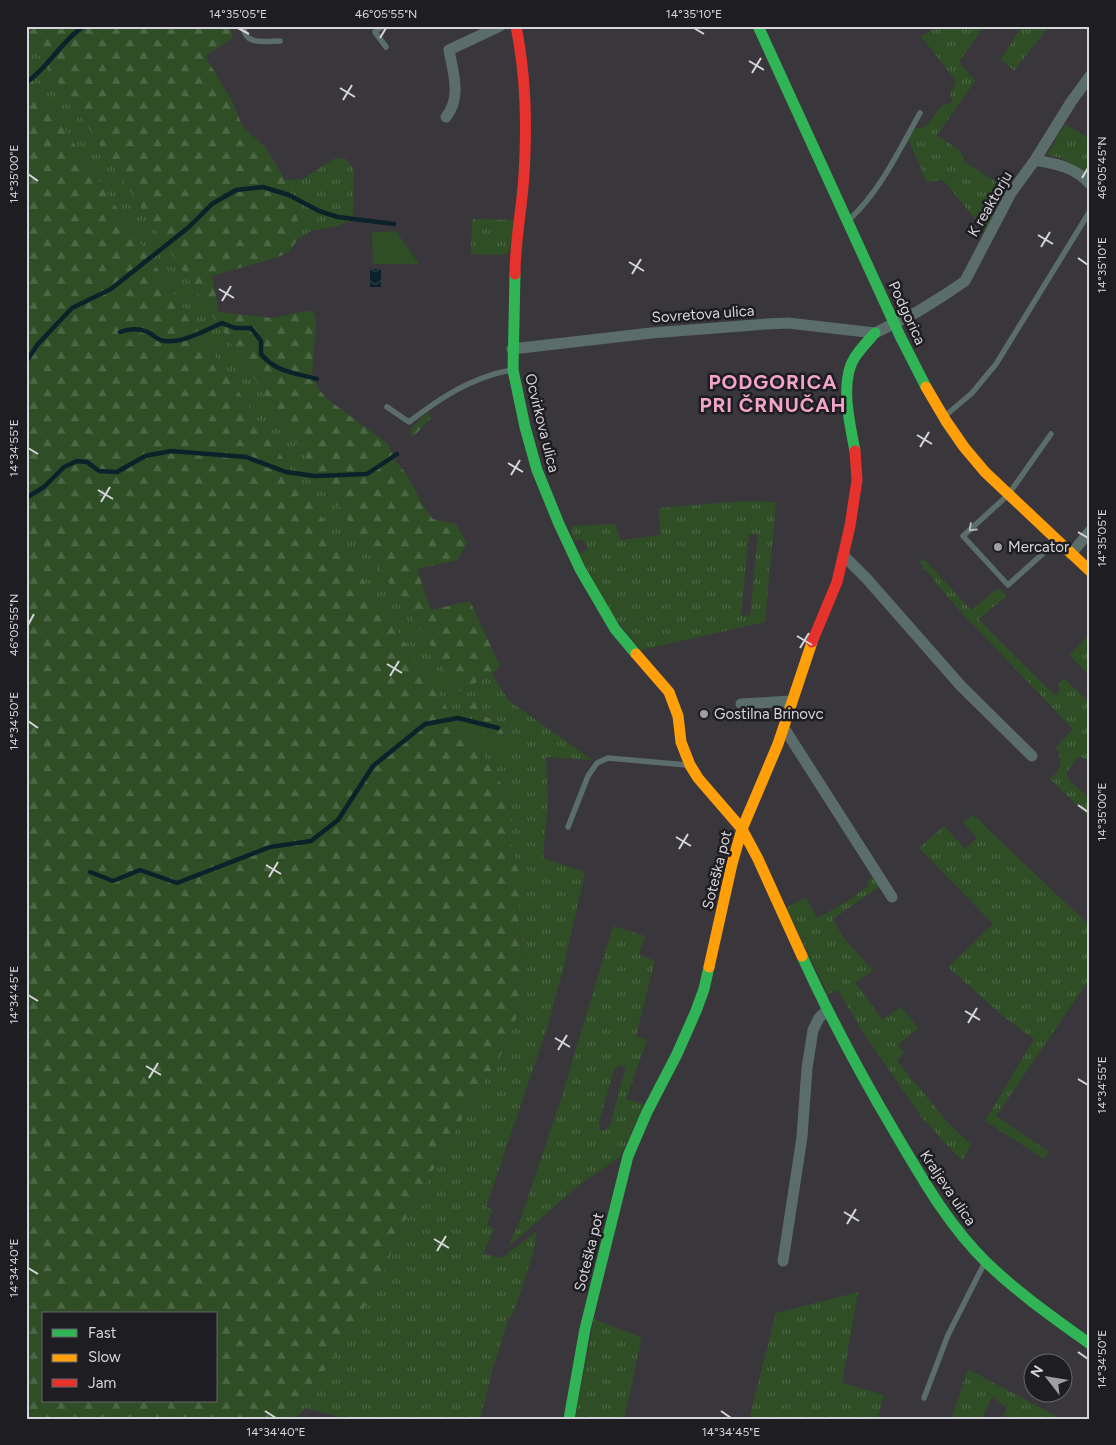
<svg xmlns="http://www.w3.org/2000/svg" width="1116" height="1445" font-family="Figtree,sans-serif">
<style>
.grass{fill:url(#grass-tufts);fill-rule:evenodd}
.forest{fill:url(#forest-firs);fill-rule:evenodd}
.green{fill:#2f4e26}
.water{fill:url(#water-waves)}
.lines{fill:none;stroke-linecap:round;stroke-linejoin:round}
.stream{stroke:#0b222b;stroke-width:4.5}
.lane{stroke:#5b6d6b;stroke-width:5.5}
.street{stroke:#5b6d6b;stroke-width:11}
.fast{stroke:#30b455;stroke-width:11}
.slow{stroke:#ff9f0a;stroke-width:11}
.jam{stroke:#e5322d;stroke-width:11}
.oneway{stroke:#b2b6ba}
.ticks{fill:none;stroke:#d7d5dc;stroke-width:2}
.poi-dot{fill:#a09ea4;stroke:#1e1d22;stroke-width:2}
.labels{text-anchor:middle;stroke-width:5;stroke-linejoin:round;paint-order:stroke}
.street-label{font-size:15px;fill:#d7d5dc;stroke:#1e1d22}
.poi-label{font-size:15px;fill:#d7d5dc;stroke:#1e1d22;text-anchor:start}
.district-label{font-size:20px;font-weight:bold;letter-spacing:1px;fill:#f2a5c7;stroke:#1e1d22}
.neatline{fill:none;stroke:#d7d5dc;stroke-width:2}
.ticks-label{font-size:12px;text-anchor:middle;fill:#d7d5dc}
</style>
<defs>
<pattern id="grass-tufts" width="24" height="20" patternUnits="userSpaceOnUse" patternTransform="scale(1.25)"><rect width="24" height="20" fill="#2f4e26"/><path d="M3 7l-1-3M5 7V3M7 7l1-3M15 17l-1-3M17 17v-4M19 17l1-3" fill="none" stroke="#4c6745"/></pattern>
<pattern id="forest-firs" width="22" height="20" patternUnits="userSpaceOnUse" patternTransform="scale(1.25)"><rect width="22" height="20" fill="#2f4e26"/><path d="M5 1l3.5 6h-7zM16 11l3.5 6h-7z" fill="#4c6745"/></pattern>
<pattern id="water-waves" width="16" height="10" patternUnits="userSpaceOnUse" patternTransform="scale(1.25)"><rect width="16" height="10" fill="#0b222b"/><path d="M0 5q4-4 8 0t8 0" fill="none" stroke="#2e4149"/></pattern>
</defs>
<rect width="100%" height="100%" fill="#39373c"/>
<path class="grass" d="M940 26H984L959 62 975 81 937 135 960 151 965 162 1007 189 985 231 943 180 927 182 908 139 914 129 925 127 943 105 949 104 953 99 950 96 956 81 921 36Z
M1022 26H1049L1014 71 1001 59Z
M26 36 60 85 437 655 456 693 492 674 508 700 592 760 546 757 548 802 543 858 585 872 563 970 546 1031 486 1207 493 1209 487 1224 494 1229 483 1254 502 1258 537 1231C533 1260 522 1288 512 1316L509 1317 493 1368 480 1419H347L305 1408 296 1419H276L318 1378 378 1284 407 1216 474 1098 503 1051 520 1008 523 977 515 859 511 841 513 824 505 790 475 743 451 714 420 665 26 71ZM474 697 482 713 494 721 492 745Z
M1065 124 1090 139V176L1061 158 1047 155Z
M345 158 354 170 353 219 337 226 311 231 297 240 300 235 296 207 285 180 303 179 333 159Z
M472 219 516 220 509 252 502 255 471 254Z
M743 501 776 502 765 622 641 650 612 615 579 554 588 549 582 539 573 541 572 526 615 524 620 540 660 535 659 508ZM749 534H758L750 615 741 616Z
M924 559 971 610 999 588 1007 596 978 619 1054 695 1060 691 1058 685 1064 678 1090 703V760L1078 757 1066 773C1071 787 1088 793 1090 801 1091 806 1090 812 1090 818L1050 779C1062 769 1063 761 1056 747L1073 729 958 609 919 562Z
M1090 634V676L1069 655Z
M973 815 1090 926V978L996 1116 1049 1152 1044 1159 985 1121 1034 1039 1004 1017 948 967 993 924 919 848 944 826 965 849 977 838 963 822Z
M874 876 880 886 833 919 843 937 873 971 855 982 882 1020 901 1007 918 1028 898 1045 904 1053 897 1061 951 1126 971 1144 962 1161 923 1119 864 1034 838 990 828 994 786 908 806 897 817 918 848 901 869 885 867 882Z
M613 926 645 936 639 955 655 961 636 1036 647 1040 626 1099 644 1104 620 1157 579 1185 508 1247 521 1218 561 1099ZM619 1065 626 1067 610 1125 605 1131 600 1130 599 1122 614 1070Z
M858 1292 842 1383 884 1395 877 1419H749L776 1313Z
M594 1319 640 1337 641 1342 624 1419H575Z
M968 1369 1058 1417 1057 1419H1002L1007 1408 992 1397 982 1419H951Z"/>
<path class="forest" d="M26 26H230L233 38 205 56 231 99 243 127 266 148 285 180 296 207 300 235 290 251 278 257 212 276 219 312 272 318 306 311 313 312 315 317 316 324 312 374 317 386 326 398 387 443 396 462 405 472 424 507 433 519 456 524 467 543 457 560 417 569 431 610 470 601 500 666 492 674 456 693 437 655 60 85 26 36Z
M26 71 420 665 451 714 475 743 505 790 513 824 511 841 520 879 519 925 523 977 520 1008 503 1051 474 1098 407 1216 378 1284 356 1321 341 1346 318 1378 276 1419H26ZM44 1314H216V1401H44Z
M428 412 431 418 415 435 410 436 412 427Z
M474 697 482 703V714C501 725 504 729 508 751L492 745 461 701Z"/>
<path class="green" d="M396 231 419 264H373L372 232Z"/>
<path class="water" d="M370 269H381V287H370Z"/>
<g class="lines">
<path class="stream" d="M26 83C49 67 61 41 84 26
M120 332C130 328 142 328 151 334 156 337 159 341 165 341 184 343 205 330 222 323L235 328H251L261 341V354C275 372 296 373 317 379
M26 362 38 344 72 308 111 289 189 227 212 204 236 190 263 187 289 195 319 211 338 217 394 224
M26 498 44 487 64 467 77 461 87 462 99 471 117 472 145 456 171 451 246 457 286 472 315 476 367 474 397 454
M90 872 113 881 140 870 177 883 270 847 311 841 338 820 373 766 425 724 458 718 498 728"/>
<path class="lane" d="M244 26C243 46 266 41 280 41
M383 26 375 32 386 47
M850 219C881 190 899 150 920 113
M387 407 409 422C440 398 472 377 511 370
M945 416 972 393 996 364 1090 211
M1051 434 1008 495 963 536 1008 585 1057 541
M568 827 588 776 597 763 608 758 687 765
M924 1398 948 1335 984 1264"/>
<path class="street" d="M446 117C462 97 453 73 449 50L500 26
M1035 160C1057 164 1075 167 1090 184
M512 349 651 333 766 324 788 323 875 333 917 312 946 294 965 281 1011 193 1035 160 1071 102 1090 76
M1071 554 1090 531
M844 556 867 579 961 686 1032 756
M741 704 792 701
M784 728 892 897
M783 1261 802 1137 807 1068 813 1030 819 1018 827 1010"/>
<path class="fast" d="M758 26 900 336 926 387
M515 274 513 370 525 427 537 470 559 524 580 569 615 629 636 654
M855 451C850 424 839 381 855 357 861 348 868 341 875 333
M802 956C830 1018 862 1077 897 1136 923 1180 949 1226 986 1262 1018 1293 1054 1318 1090 1344
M569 1419 585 1329 628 1156 647 1112 677 1054 696 1011 704 989 709 967"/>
<path class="slow" d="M926 387 946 421 964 447 985 472 1090 571
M636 654 669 692 678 716 681 742 690 765 698 778 742 829 758 859 802 956
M709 967 732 864 742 829 778 744 812 642"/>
<path class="jam" d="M515 274C515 241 522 208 524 175 527 123 526 77 516 26
M812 642 837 582 850 526 857 480 855 451"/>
</g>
<defs><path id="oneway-chevron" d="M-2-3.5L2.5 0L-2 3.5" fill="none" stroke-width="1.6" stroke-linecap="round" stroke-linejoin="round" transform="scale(1.25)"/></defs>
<use class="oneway" href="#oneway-chevron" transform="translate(972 528) rotate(137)"/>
<path class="ticks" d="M238 28 249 34M694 28 704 34M380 38 386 28M749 61 764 70M752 73 761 58M340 88 355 97M343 100 352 85M28 174 38 181M1082 178 1088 168M1038 235 1053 244M1041 247 1050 232M1078 258 1088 265M629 262 644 271M632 274 641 259M219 289 234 298M222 301 231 286M917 435 932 444M920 447 929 432M28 448 38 454M508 463 523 472M511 475 520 460M98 490 113 499M101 502 110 487M1078 532 1088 538M28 625 34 614M797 636 812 645M800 648 809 633M387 664 402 673M390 676 399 661M28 721 38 728M1078 805 1088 812M676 837 691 846M679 849 688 834M266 865 281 874M269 877 278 862M28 995 38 1001M965 1011 980 1020M968 1023 977 1008M555 1038 570 1047M558 1050 567 1035M146 1066 161 1075M149 1078 158 1063M1078 1079 1088 1085M844 1212 859 1221M847 1224 856 1209M434 1239 449 1248M437 1251 446 1236M28 1268 38 1274M1078 1352 1088 1359M265 1411 276 1418M721 1411 731 1418"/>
<g class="poi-dot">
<circle cx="998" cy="547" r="5"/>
<circle cx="704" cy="714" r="5"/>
</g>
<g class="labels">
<g class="street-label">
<text transform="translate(990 204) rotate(-60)" y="5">K reaktorju</text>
<text transform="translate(907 313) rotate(65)" y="5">Podgorica</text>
<text transform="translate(703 314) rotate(-4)" y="5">Sovretova ulica</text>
<text transform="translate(542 423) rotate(76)" y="5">Ocvirkova ulica</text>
<text transform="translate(717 870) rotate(-76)" y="5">Soteška pot</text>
<text transform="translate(948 1188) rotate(56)" y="5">Kraljeva ulica</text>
<text transform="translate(589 1252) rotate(-76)" y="5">Soteška pot</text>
</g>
<g class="poi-label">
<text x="1008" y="552">Mercator</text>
<text x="714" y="719">Gostilna Brinovc</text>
</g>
<g class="district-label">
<text x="773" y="389">PODGORICA<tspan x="773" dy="23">PRI ČRNUČAH</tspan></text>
</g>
</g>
<rect width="1116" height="1445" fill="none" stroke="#1e1d22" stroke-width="55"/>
<rect x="42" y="1312" width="175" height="90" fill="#1e1d22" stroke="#68676c"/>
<rect x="52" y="1329" width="25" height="8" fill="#30b455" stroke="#68676c"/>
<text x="88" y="1338" font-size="15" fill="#d7d5dc">Fast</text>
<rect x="52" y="1354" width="25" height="8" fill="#ff9f0a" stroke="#68676c"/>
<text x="88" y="1362" font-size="15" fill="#d7d5dc">Slow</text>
<rect x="52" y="1379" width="25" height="8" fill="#e5322d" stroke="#68676c"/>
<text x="88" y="1388" font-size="15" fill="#d7d5dc">Jam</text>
<g transform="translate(1048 1378) rotate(301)"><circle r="24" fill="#1e1d22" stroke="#68676c"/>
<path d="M0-4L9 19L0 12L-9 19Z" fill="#a09ea4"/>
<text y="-8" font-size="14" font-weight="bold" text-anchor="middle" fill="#d7d5dc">N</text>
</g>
<rect x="28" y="28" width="1060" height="1390" class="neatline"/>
<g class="ticks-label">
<text x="238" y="18">14°35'05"E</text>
<text x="386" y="18">46°05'55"N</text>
<text x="694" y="18">14°35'10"E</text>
<text transform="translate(1102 168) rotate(-90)" y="4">46°05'45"N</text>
<text transform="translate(14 174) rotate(-90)" y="4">14°35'00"E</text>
<text transform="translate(1102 265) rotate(-90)" y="4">14°35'10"E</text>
<text transform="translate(14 448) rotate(-90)" y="4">14°34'55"E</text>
<text transform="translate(1102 538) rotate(-90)" y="4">14°35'05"E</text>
<text transform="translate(14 625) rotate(-90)" y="4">46°05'55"N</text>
<text transform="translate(14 721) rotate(-90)" y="4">14°34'50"E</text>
<text transform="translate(1102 812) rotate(-90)" y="4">14°35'00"E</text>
<text transform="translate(14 995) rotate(-90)" y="4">14°34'45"E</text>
<text transform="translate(1102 1085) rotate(-90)" y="4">14°34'55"E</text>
<text transform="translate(14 1268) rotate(-90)" y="4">14°34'40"E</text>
<text transform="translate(1102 1359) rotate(-90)" y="4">14°34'50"E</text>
<text x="276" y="1436">14°34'40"E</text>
<text x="731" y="1436">14°34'45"E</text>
</g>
</svg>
